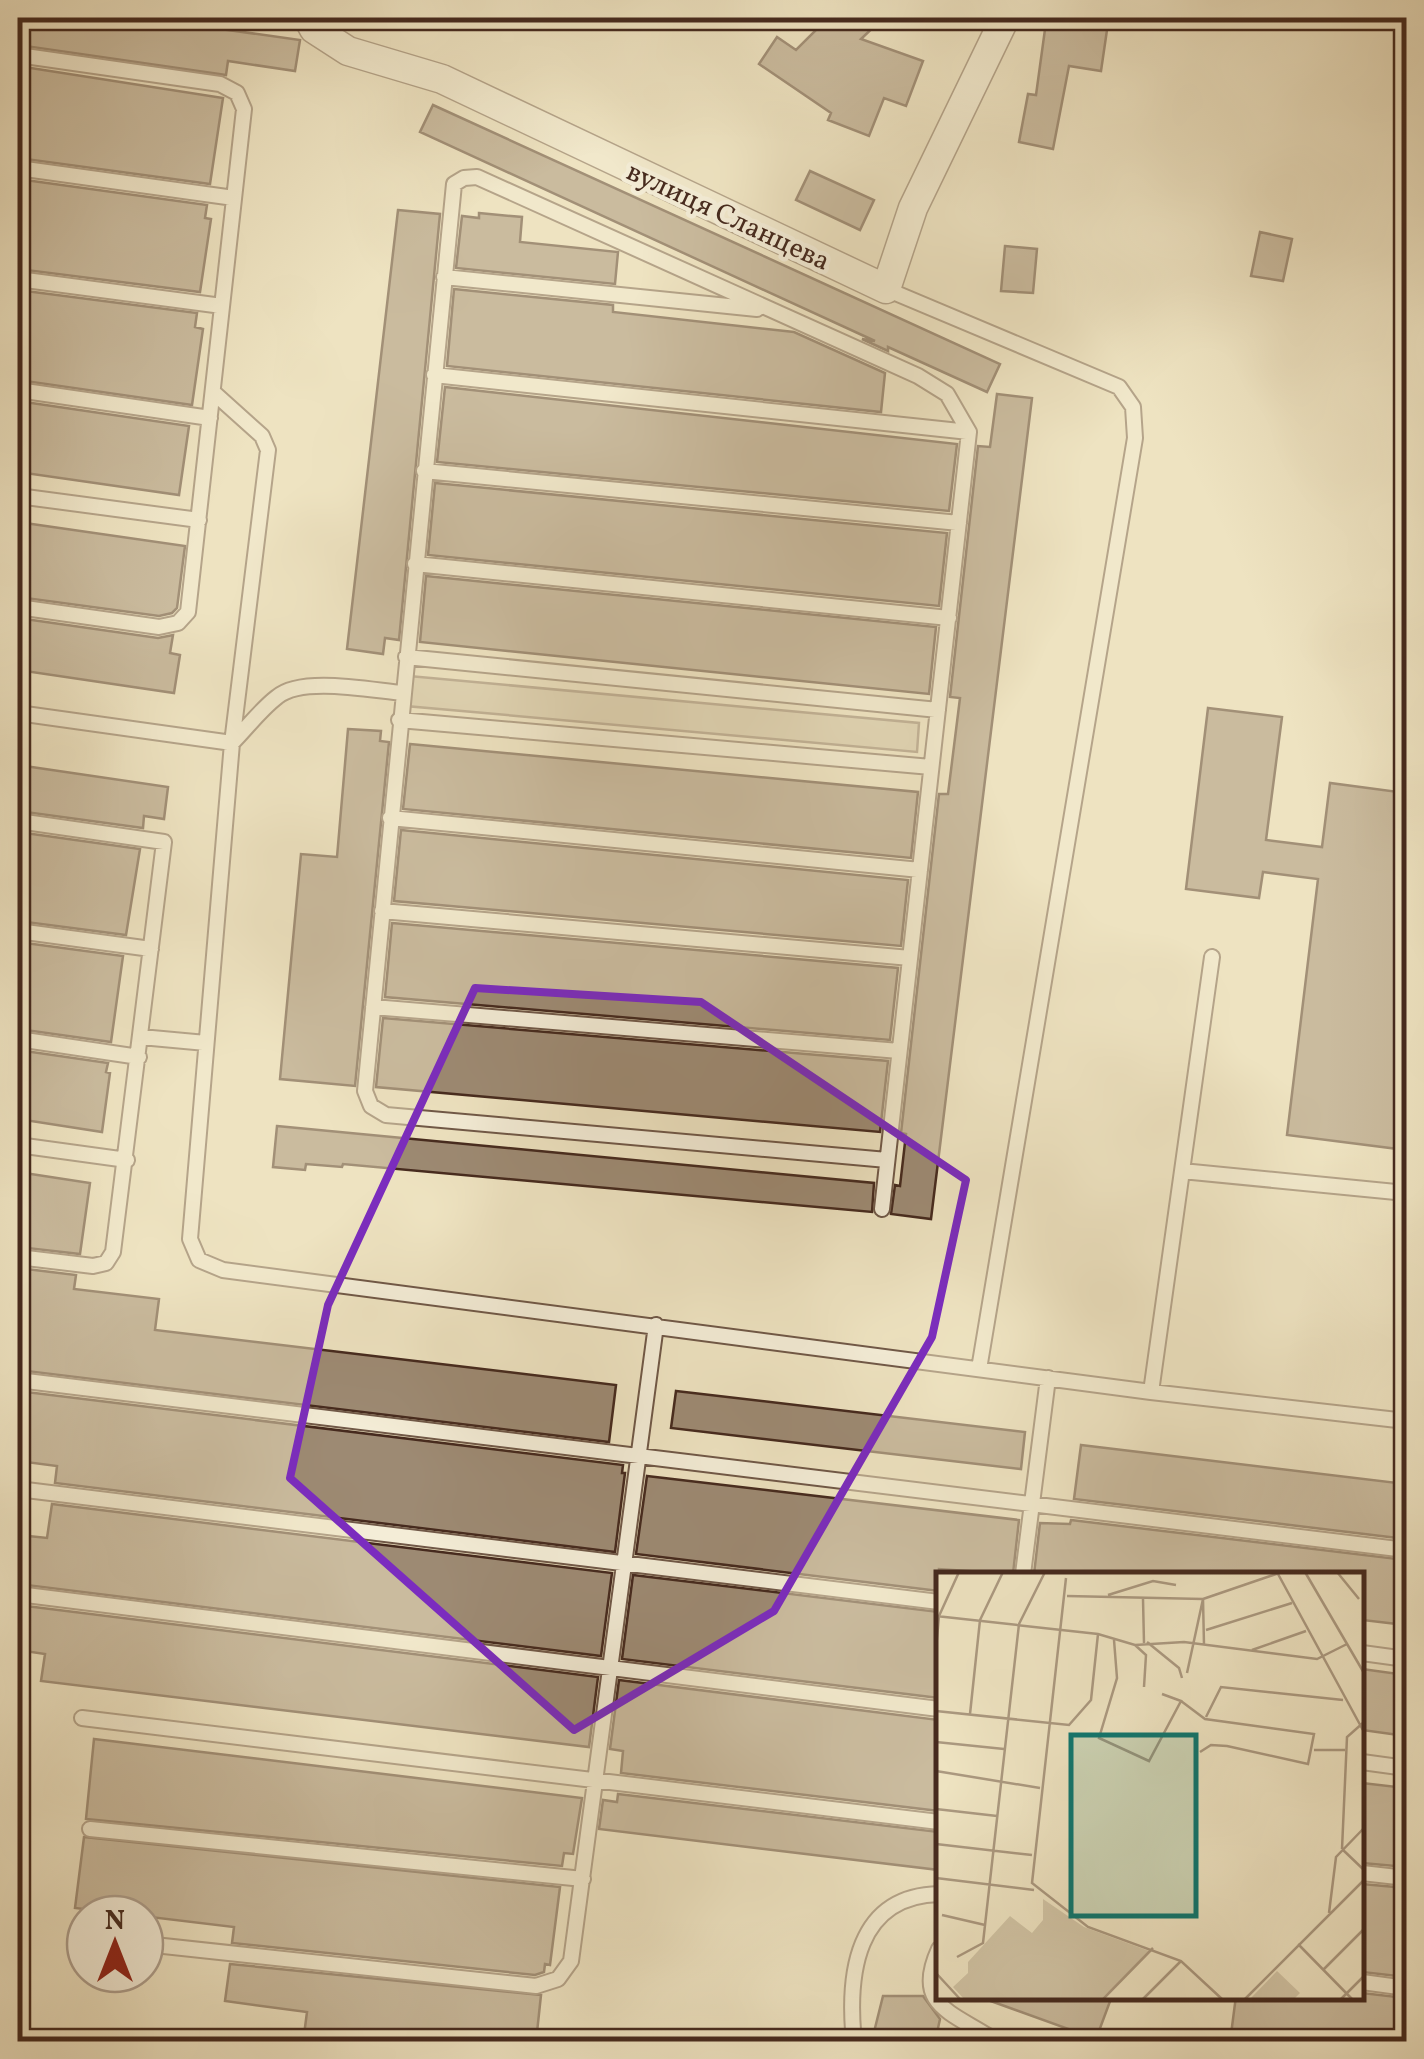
<svg xmlns="http://www.w3.org/2000/svg" width="1424" height="2059" font-family="Vollkorn,serif">
<style>
.green{fill:#d1c4a5;stroke:#8c7762;stroke-width:2.5}
.building{fill:#9d8a73;stroke:#462a1e;stroke-width:2.5}
.lines{fill:none;stroke-linecap:round;stroke-linejoin:round}
.service-casing{stroke:#705847;stroke-width:18}
.minor-casing{stroke:#705847;stroke-width:31}
.service{stroke:#f4edd7;stroke-width:14}
.minor{stroke:#f4edd7;stroke-width:28}
.marked{fill:none;stroke:#7b2cbf;stroke-width:8;stroke-linejoin:round}
.labels{text-anchor:middle;stroke-width:9;stroke-linejoin:round;paint-order:stroke}
.street-label{font-size:28px;fill:#462a1e;stroke:#f4edd7}
.inset-road{fill:none;stroke:#ab9980;stroke-width:2.5}
.view{fill:#0f766e;fill-opacity:0.15;stroke:#0f766e;stroke-width:5}
.inset-edge{fill:none;stroke:#462a1e;stroke-width:5}
</style>
<rect width="100%" height="100%" fill="#eee3c1"/>
<filter id="stains"><feTurbulence type="fractalNoise" baseFrequency=".002" numOctaves="4"/><feColorMatrix values="0 0 0 0 .2 0 0 0 0 .09 0 0 0 0 .02 0 0 0 .5 -.17"/></filter>
<radialGradient id="worn" r=".72"><stop offset=".6" stop-color="#630" stop-opacity="0"/><stop offset="1" stop-color="#630" stop-opacity=".3"/></radialGradient>
<path class="green" d="M409 676 919 723 917 752 406 706Z"/>
<path class="building" d="M18 18H142L300 40 295 71 228 61 226 75 18 45Z
M828 18H883L861 39 923 61 906 106 884 98 869 136 828 120 831 113 759 64 777 37 796 50Z
M1046 22 1107 30 1101 71 1069 66 1053 149 1019 142 1028 94 1036 95Z
M18 66 223 98 210 184 18 158Z
M433 105 1000 364 987 392 888 347V351L862 339 875 341 420 132Z
M810 171 874 200 860 230 796 200Z
M18 179 207 205 205 218 211 219 200 292 18 269Z
M398 210 440 214 399 640 385 638 383 654 347 649Z
M479 213 522 217 520 242 618 252 615 284 456 268 462 216 479 218Z
M1260 232 1292 239 1283 281 1251 276Z
M1005 246 1037 249 1033 293 1001 291Z
M454 289 613 305V312L794 332 885 373 881 412 447 366Z
M18 290 197 313 195 327 203 329 192 405 18 380Z
M445 387 957 444 949 511 437 462Z
M997 394 1032 398 931 1219 891 1214 895 1185 900 1186 906 1134 901 1133 939 794H948L960 698 950 697 978 446 990 447Z
M18 401 189 426 179 495 18 472Z
M435 483 947 533 939 606 428 555Z
M18 522 185 546 177 608 172 613 159 616 18 597Z
M426 576 936 627 929 694 420 642Z
M18 618 158 638 173 635 170 653 180 655 174 693 18 670Z
M1208 708 1282 717 1266 840 1322 847 1330 783 1406 793V1150L1287 1135 1318 879 1263 872 1259 898 1186 889Z
M348 729 381 731 380 741 389 742 355 1086 280 1079 301 854 337 857Z
M410 744 918 792 911 858 403 809Z
M18 765 168 787 164 819 144 816 143 828 18 811Z
M401 830 908 880 901 946 394 901Z
M18 832 140 849 126 935 18 921Z
M392 923 898 968 890 1040 385 997Z
M18 942 123 956 111 1042 18 1029Z
M383 1018 888 1061 880 1132 376 1087Z
M18 1050 108 1063 106 1072 110 1073 102 1132 18 1119Z
M277 1126 874 1183 872 1212 343 1164 342 1167 306 1164 305 1170 273 1167Z
M18 1172 90 1183 80 1254 18 1247Z
M18 1268 76 1275 74 1289 159 1299 155 1330 616 1385 609 1442 18 1370Z
M18 1391 623 1465 622 1473H625L615 1552 55 1483 57 1466 18 1461Z
M676 1391 1025 1432 1021 1469 671 1428Z
M1081 1445 1406 1484V1539L1074 1499Z
M647 1476 1019 1520 1013 1574 939 1569V1591L636 1554Z
M52 1504 612 1573 601 1656 18 1584V1535L47 1538Z
M1071 1520 1406 1560V1625L1362 1620V1574H1034L1040 1523 1070 1524Z
M633 1575 939 1612V1698L622 1659Z
M18 1605 598 1677 589 1747 41 1681 45 1654 18 1650Z
M1362 1669 1406 1675V1736L1362 1730Z
M619 1680 939 1720V1811L621 1773 623 1751 610 1749Z
M94 1739 582 1798 573 1854 564 1853 562 1866 86 1819Z
M1362 1783 1406 1788V1867L1362 1863Z
M618 1794 939 1832V1870L599 1829 603 1800 617 1802Z
M84 1837 560 1887 550 1965 545 1964 544 1972 535 1975 232 1943 234 1927 75 1908Z
M1362 1884 1406 1888V1977L1362 1972Z
M230 1964 541 1995 536 2042H355L304 2035 307 2012 225 2001Z
M1362 1993 1406 1998V2042H1230L1236 1996H1362Z
M883 1996H923L940 2019 935 2042 875 2028Z
M988 1996H1112L1096 2039 988 2000Z"/>
<g class="lines">
<g class="service-casing">
<path id="service" d="M18 55 220 84 237 93 244 109 188 612 178 623 159 627 18 607
M18 168 234 198
M444 277 757 309
M18 279 222 306
M886 289 1119 387 1133 407 1135 438 979 1369
M434 375 969 432
M18 390 210 418
M213 392 262 436 268 450 232 743C247 728 260 710 277 697 301 676 370 690 402 693
M424 471 959 523
M18 496 199 520
M415 564 949 618
M406 657 938 710
M18 713 232 743 190 1239 199 1260 223 1270 1151 1392 1406 1421
M399 720 931 767
M390 818 920 870
M18 821 164 842 113 1252 106 1263 93 1266 18 1257
M382 911 910 958
M18 931 151 949
M373 1007 899 1051
M141 1037 206 1043
M18 1039 139 1057
M18 1145 127 1160
M1182 1171 1406 1193
M882 1209 969 432 947 394 918 376 477 177 464 178 454 184 365 1091 371 1106 386 1115 887 1160
M18 1380 1406 1550
M1151 1392 1212 957
M18 1489 939 1602
M1023 1574 1048 1378
M18 1594 939 1709
M1362 1653 1406 1659
M82 1718 939 1822
M1362 1762 1406 1768
M90 1829 583 1879
M1362 1873 1406 1878
M145 1944 536 1986 558 1979 571 1961 656 1325
M939 1949C914 2003 948 2011 988 2036L991 2042
M1362 1982 1406 1988
M854 2042C847 1974 856 1896 939 1894"/>
</g>
<g class="minor-casing">
<path id="minor" d="M308 18 314 29 348 51 442 79 886 289 913 208 1005 18"/>
</g>
<use href="#service" class="service"/>
<use href="#minor" class="minor"/>
</g>
<path d="M0 0H1424V2059H0ZM475 988 701 1002 966 1180 932 1337 774 1611 574 1730 290 1478 328 1305Z" fill="#eee3c1" fill-opacity=".55" fill-rule="evenodd"/>
<path class="marked" d="M475 988 701 1002 966 1180 932 1337 774 1611 574 1730 290 1478 328 1305Z"/>
<g class="labels">
<g class="street-label">
<text transform="translate(729 215) rotate(25)" y="10">вулиця Сланцева</text>
</g>
</g>
<g transform="translate(936 1572)">
<rect width="428" height="428" fill="#eee3c1"/>
<path d="M107 327 148 355 213 379 165 427H28L17 415 32 401V390L74 344 96 361 107 348ZM341 399 364 421 358 427H314Z" fill="#d1c4a5"/>
<path class="inset-road" d="M369 0 428 101M401 0 423 27M342 2 428 160M130 6 96 311 152 355 245 389 286 427M172 23 217 9 240 13M131 24 267 27M207 27 208 71M267 27 346 0M267 27 268 73M0 44 162 62 199 73 248 70 381 87 411 72M270 58 356 31M178 68 181 106 163 166 213 189 245 129 226 122M211 70 243 96 246 106M199 73 210 83 208 115M0 77 3 44 23 0M316 78 370 59M251 101 267 27M245 129 269 147 378 162 372 192 291 174 275 173 264 180M0 139 133 153 155 128 162 62M34 142 44 48 67 0M270 145 285 115 407 128M0 170 68 177M378 178H409M0 199 104 216M0 237 61 244M0 272 96 283M406 277 411 165 428 150M406 277 428 298M0 306 98 318M393 341 400 285 428 256M6 343 49 353M362 372 416 427M21 385 47 371 83 52 109 0M387 398 428 357M0 401 24 427M167 427 217 376M207 427 245 389M309 427 428 308M405 427 428 404"/>
<path class="view" d="M135 163H260V344H135Z"/>
<rect width="428" height="428" class="inset-edge"/>
</g>
<rect width="1424" height="2059" fill="none" stroke="#eee3c1" stroke-width="60"/>
<rect x="20" y="20" width="1384" height="2019" fill="none" stroke="#462a1e" stroke-width="5"/>
<rect x="30" y="30" width="1364" height="1999" fill="none" stroke="#462a1e" stroke-width="2.5"/>
<g transform="translate(115 1944)"><circle r="48" fill="#f4edd7" stroke="#ae9f8d" stroke-width="2.5"/>
<path d="M0-8L18 38L0 25L-18 38Z" fill="#8f2418"/>
<text y="-15" font-size="28" font-weight="bold" text-anchor="middle" fill="#462a1e">N</text>
</g>
<rect width="100%" height="100%" filter="url(#stains)"/>
<rect width="100%" height="100%" fill="url(#worn)"/>
</svg>
